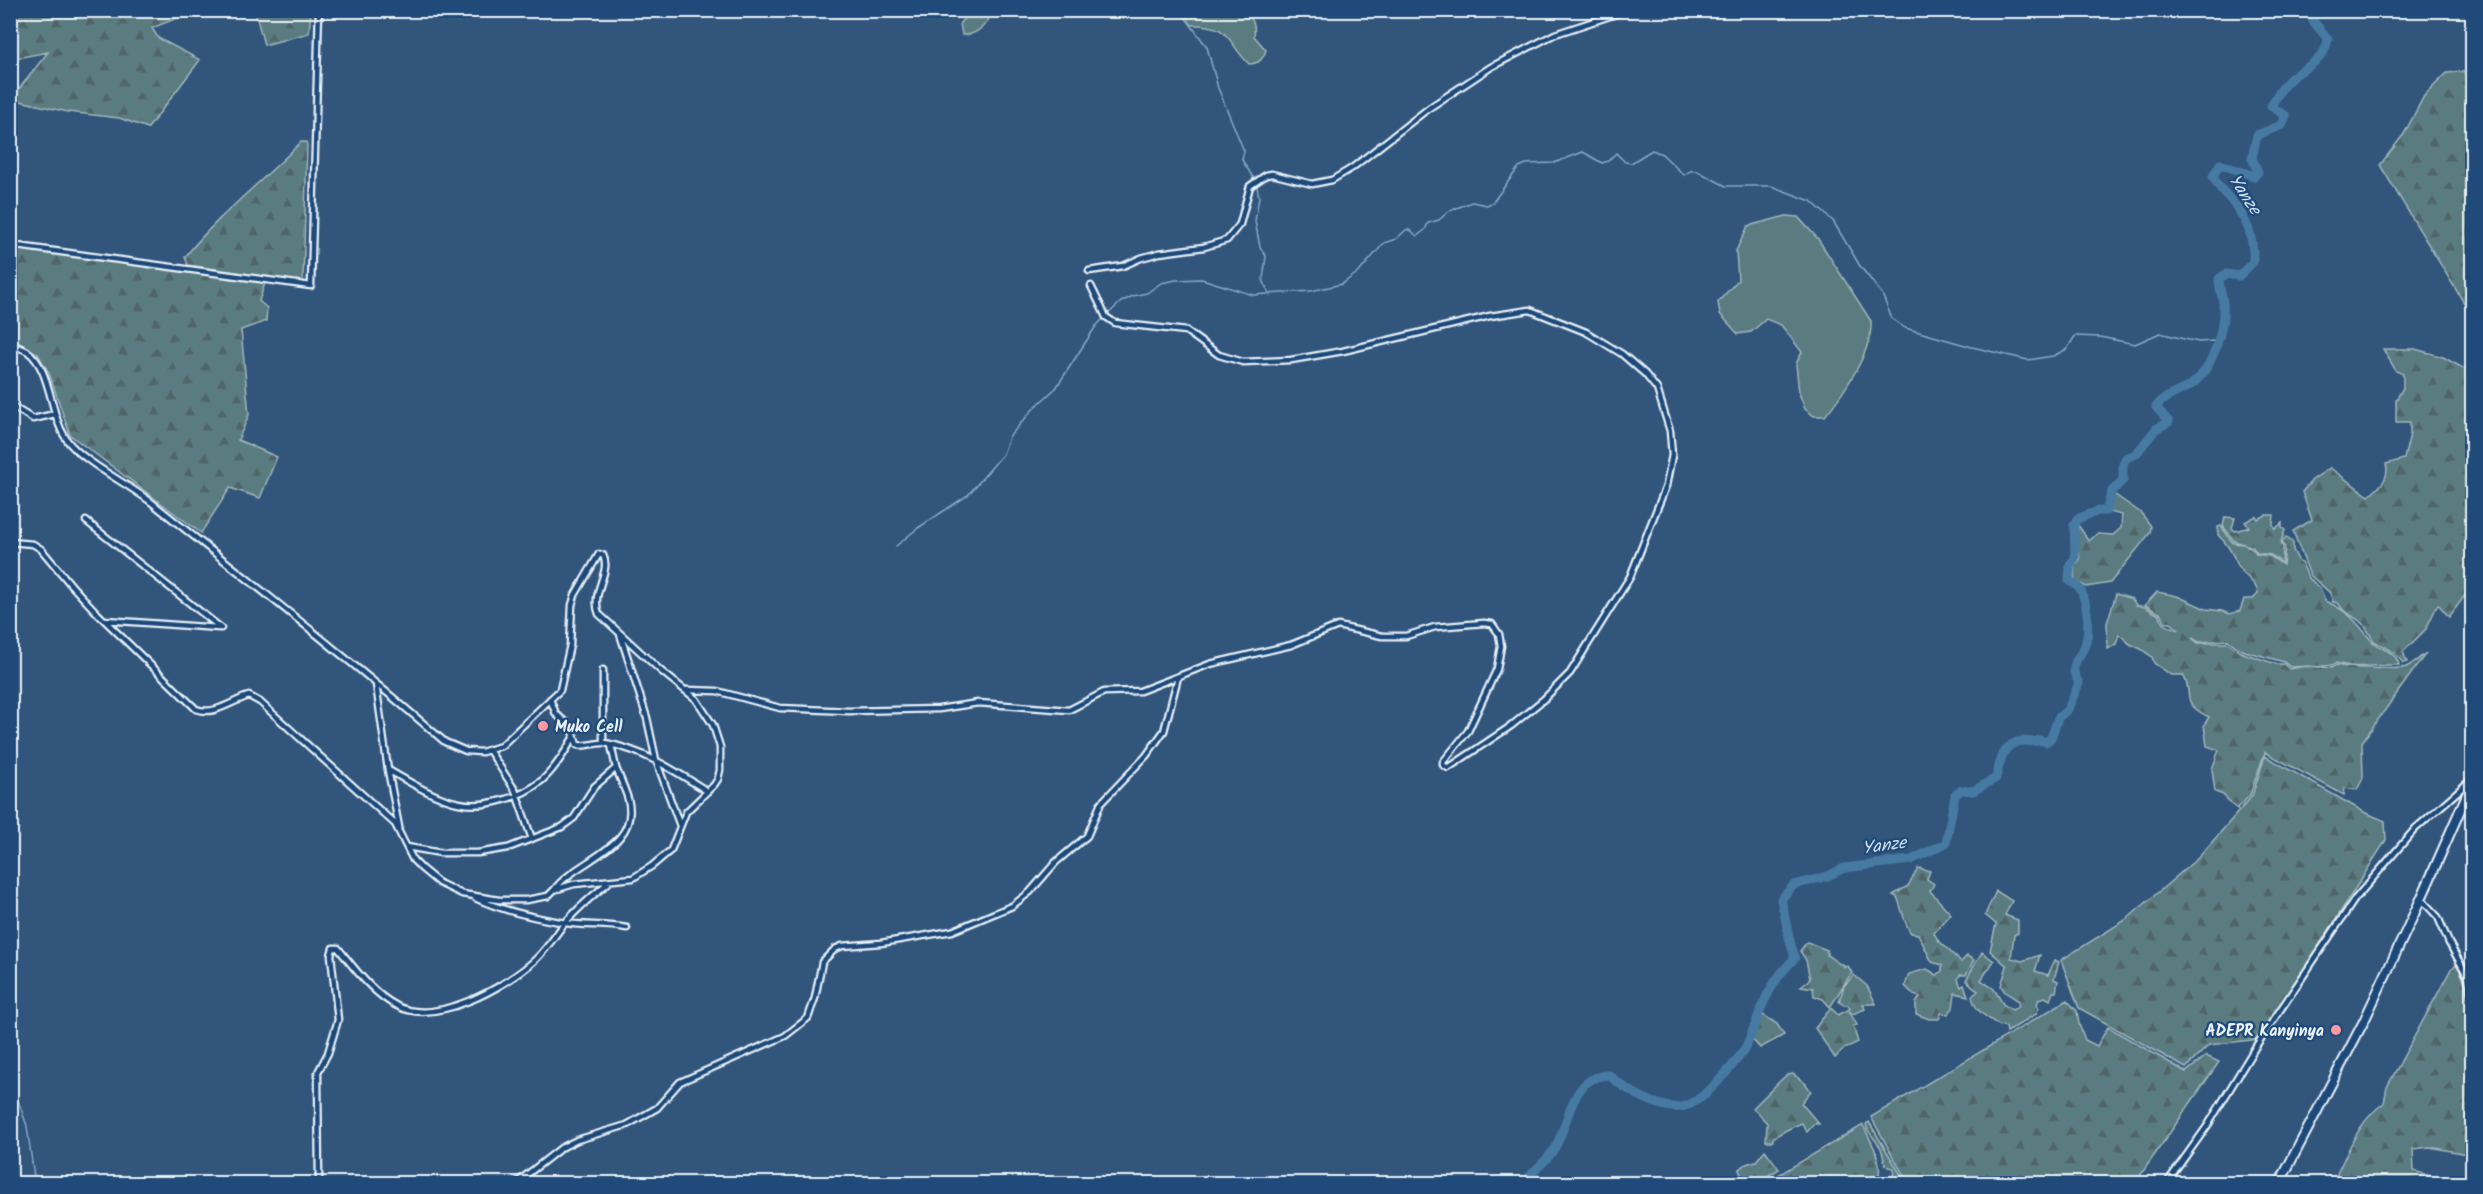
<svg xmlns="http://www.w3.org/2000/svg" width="2483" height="1194" font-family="Kalam,sans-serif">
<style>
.grass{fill:#5a7c81;stroke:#a1b6bc;stroke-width:1.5}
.forest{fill:url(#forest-firs);stroke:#a1b6bc;stroke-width:1.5}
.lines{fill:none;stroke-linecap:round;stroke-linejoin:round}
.stream{stroke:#87aac5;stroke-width:1.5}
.river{stroke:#467aa3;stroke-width:9}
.street-casing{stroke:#e8f1f8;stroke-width:9}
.highway-casing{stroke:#e8f1f8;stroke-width:12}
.street{stroke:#1f4a7a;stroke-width:4.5}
.highway{stroke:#1f4a7a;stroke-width:8}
.poi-dot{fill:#ff9aa2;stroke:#1f4a7a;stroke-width:2}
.labels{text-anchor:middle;stroke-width:4.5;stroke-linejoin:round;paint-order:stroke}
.poi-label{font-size:16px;font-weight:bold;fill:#e8f1f8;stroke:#1f4a7a;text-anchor:start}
.water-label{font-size:18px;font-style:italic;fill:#d0dfeb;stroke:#1f4a7a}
</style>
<defs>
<pattern id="forest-firs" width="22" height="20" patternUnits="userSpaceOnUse" patternTransform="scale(1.5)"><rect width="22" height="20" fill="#5a7c81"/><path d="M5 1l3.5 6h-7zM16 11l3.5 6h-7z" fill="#516568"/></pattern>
</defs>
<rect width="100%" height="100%" fill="#32557c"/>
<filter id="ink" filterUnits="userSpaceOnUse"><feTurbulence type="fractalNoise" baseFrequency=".0167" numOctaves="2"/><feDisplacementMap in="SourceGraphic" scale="12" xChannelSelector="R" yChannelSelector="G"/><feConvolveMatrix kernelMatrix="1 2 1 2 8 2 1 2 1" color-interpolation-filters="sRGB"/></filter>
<g filter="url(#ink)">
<path class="grass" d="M971 10 986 11 990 17C985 27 974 36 962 35L960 23Z
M1180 11H1243C1253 19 1256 23 1254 36L1266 50C1263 59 1259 64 1249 64 1226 42 1232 24 1192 25Z
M1786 216 1798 217 1818 239 1871 321C1873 351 1843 394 1825 416H1814L1805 409 1799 393 1796 364 1802 352 1781 325 1766 319 1751 332 1738 334 1720 314 1718 302 1738 280 1736 251 1748 226Z"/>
<path class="forest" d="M11 10H311V11L309 33 264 45 255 11 177 18 152 28 158 38 200 60 148 128 119 118 68 112 11 99 48 52 11 59Z
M2472 71V316L2380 165 2404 134 2424 96 2447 73Z
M301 142H306L307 145 303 282 188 265 185 257C219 214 263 181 301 142Z
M11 247 265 283 259 301 267 308 266 321 241 330 249 415 238 440 277 457 260 498 230 488 201 533 70 435 49 373 38 354 11 338Z
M2383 349H2415L2443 357 2472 373V586L2449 617 2438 604 2426 629 2403 652 2407 662 2403 663 2395 653 2374 641 2363 623 2343 610 2338 603 2333 602 2330 593 2310 575 2293 531 2312 520 2302 492 2312 480 2330 468 2369 496C2380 487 2390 478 2386 464L2404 459 2410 434V422H2396V400L2403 388V374L2396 371Z
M2114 494 2141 513 2151 526 2150 533 2110 583 2086 587 2074 580V566L2080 559 2077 543 2078 525 2089 541 2097 534 2113 535 2121 528 2122 515 2109 512Z
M2266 515H2274L2273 525 2275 529 2282 523V528L2285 530 2281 542 2283 547 2282 563 2271 555 2257 553 2253 547 2234 541 2223 526 2225 517 2235 518 2232 528 2235 531 2249 527 2245 522 2256 516 2258 519Z
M2221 526 2233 543 2244 544 2255 551 2256 554 2270 556 2283 565 2285 547 2282 542 2286 537 2293 543V550L2299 562 2302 563 2308 577 2320 589 2325 601C2348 611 2355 620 2371 640 2379 650 2396 650 2399 665 2378 664 2356 670 2336 663 2327 669 2303 665 2290 667L2284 662 2241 650 2228 640 2199 642 2192 638 2198 643H2228L2240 652 2276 664H2284L2289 669 2306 666 2331 668 2336 665C2346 668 2398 670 2406 667 2413 664 2420 657 2426 653L2362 742 2363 778 2357 790 2345 788 2344 795 2265 752 2250 795 2237 809 2223 795 2215 792 2212 769 2219 750 2207 746 2204 725 2209 717C2178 702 2195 695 2183 675H2171L2154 663 2152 657 2141 649 2130 644 2119 634 2116 644 2108 649 2107 623 2116 594 2132 599 2136 605 2145 607 2159 615 2165 625 2179 630 2171 623H2166L2161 614 2145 605 2157 592 2177 596 2206 609 2222 611 2230 614 2240 611 2244 599H2253L2258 594C2257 582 2244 577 2239 567 2232 554 2229 545 2218 535V527Z
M2265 756 2364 812 2385 821 2386 840 2260 1039 2209 1045 2186 1068 2079 1008 2061 960 2127 919 2199 857 2252 796Z
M1918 868 1930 871 1927 879 1934 884 1930 891 1951 914 1934 933 1938 940 1961 962 1967 956 1974 960 1966 975H1960L1958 979 1961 987 1964 985 1968 996 1955 993 1953 1008 1948 1014 1941 1013 1939 1019H1929L1916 1014V1003L1920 997 1914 995 1905 986 1909 974 1927 969 1937 975 1942 971V965L1932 962 1918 934 1911 933C1904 924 1902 908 1897 897L1893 895 1908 886Z
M1996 891 2012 901 2005 915 2018 920V933L2014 935 2011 958 2022 961 2040 955 2035 971 2048 975 2055 960 2059 962 2054 979 2058 981 2056 992H2053L2050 1000 2045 997 2039 999 2037 1005 2039 1008 2036 1014 2007 1032 2006 1027 2002 1025 2000 1026C1989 1018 1974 1012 1972 996L1978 991 1966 980 1982 952 1994 961 1981 980 1994 989 2003 1004 2012 1010 2018 1007 2019 1001 2005 992 2001 986 2007 966 1990 951 1996 924 1985 915Z
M1807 942 1827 950V955L1840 964H1843L1844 967 1848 966 1852 973C1843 984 1838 996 1830 1007L1823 999 1814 996 1813 988 1801 986 1810 979 1806 960 1800 951Z
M2457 964 2466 985 2468 1001 2472 1009V1155L2430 1147 2413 1149 2414 1171 2454 1183H2332C2347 1156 2357 1121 2384 1103L2387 1087 2451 969Z
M1854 975 1867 986 1876 1004H1863L1865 1009 1853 1014 1849 1011 1857 1025 1853 1026 1858 1042 1845 1048 1835 1058 1815 1028 1831 1008 1838 1015 1850 1009 1848 1005H1844L1839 1002 1844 986Z
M2067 1000 2077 1011 2079 1024 2085 1040 2097 1046 2108 1027 2186 1072 2206 1056 2219 1062 2135 1183H1908L1871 1117Z
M1760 1013 1777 1024 1784 1035 1760 1048 1751 1038Z
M1793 1074 1805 1083 1811 1091 1801 1103 1819 1124H1814L1807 1132 1802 1123C1792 1127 1782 1132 1773 1138V1141H1766L1767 1123 1753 1108 1782 1079 1787 1075Z
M1869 1122 1906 1183H1899L1893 1176 1894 1168 1888 1167 1885 1163 1881 1148 1867 1129 1866 1124Z
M1863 1125C1872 1144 1885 1163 1877 1183H1765Z
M1765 1150 1779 1169 1758 1182 1744 1181 1739 1170 1746 1164 1756 1161Z"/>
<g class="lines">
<path class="stream" d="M1180 10 1207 47 1218 88 1244 151 1242 160 1254 179
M1257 187 1259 197 1255 221 1260 247 1266 256 1263 280 1270 295
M1107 315 1121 302 1133 296 1147 293 1161 283 1176 280 1202 279 1253 295 1311 291 1342 284 1360 271 1384 243 1396 239 1406 230H1410L1417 236 1425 230 1428 223 1439 220 1449 211 1472 202 1487 205 1493 202 1519 167 1526 164 1554 163 1583 152 1602 163 1608 161 1616 153 1625 162 1631 163 1652 150 1662 154 1684 175 1690 171H1697L1726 186H1771L1811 201 1833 221 1860 266 1882 294 1892 319 1905 328 1972 347 2028 360 2053 356 2067 349 2075 336 2100 337 2135 344 2160 333 2184 339 2199 342 2213 341 2218 343
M896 546 918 528 968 495 1003 454 1009 437 1035 407 1056 388 1096 326 1104 318
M10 1078 27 1126 35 1184"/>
<path class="river" d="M1524 1184C1531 1172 1541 1166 1549 1156 1571 1131 1566 1076 1609 1075 1624 1089 1666 1115 1688 1105 1706 1098 1733 1066 1744 1050 1751 1038 1755 1024 1760 1011 1768 991 1779 973 1795 958L1789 937 1781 899 1794 885 1828 876 1844 868 1911 860 1946 843 1955 795 1961 790 1973 791 1996 778C2000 763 2002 743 2022 741 2029 741 2033 743 2040 740L2046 742 2051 738 2058 718 2068 709 2079 683C2077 679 2074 675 2074 670 2073 661 2082 654 2085 645 2090 630 2088 603 2080 589 2078 586 2073 583 2069 581L2070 565 2075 558 2074 525 2077 519 2098 511H2106L2112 491 2123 480V464L2126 458 2136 454 2156 429 2169 422 2156 407C2164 395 2180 393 2192 384 2213 369 2225 328 2223 303 2222 295 2219 287 2219 279L2226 274 2239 276 2253 262C2254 236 2247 219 2230 199 2223 191 2217 187 2213 176L2220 164 2254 176 2258 172 2252 158 2257 135 2282 125 2286 116 2271 106C2276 97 2282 86 2290 79 2305 66 2325 62 2328 39L2313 21 2310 10"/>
<g class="street-casing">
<path id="street" d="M10 245 311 286 319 10
M1089 271 1123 266 1141 258 1159 253 1204 247 1227 240 1240 224 1250 186 1266 175 1272 174 1312 184 1332 180 1352 168 1429 108 1491 67 1555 34 1628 10
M10 344C16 347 22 348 27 351 54 371 48 420 71 445 93 468 131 485 156 506 253 584 351 660 445 742L466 751 482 752 501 746 560 690 570 645 572 605 575 595 599 554 603 555C612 572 590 592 599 614L661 671 696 699 713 725 720 747V770L718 779 714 785 686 812 671 850 652 866 633 878 574 884 554 890 548 896 526 900H499L462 894 439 883 422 869 413 860 395 824 260 702 249 696C231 701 215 716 196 709L98 614 72 586 41 549 33 544 10 542
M10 405 33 419 55 414
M86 521 221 628
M105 620 219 628
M620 634 647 718 656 760 680 826
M376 684 388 770 399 827
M687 690 717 691 780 708 849 711 939 709 978 703 1069 710 1104 692 1140 691 1210 664 1291 645 1338 626 1382 636H1406L1435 627 1484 623 1492 624 1499 634 1501 646 1497 669 1468 731 1443 762V765L1448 768 1511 726 1544 699 1570 673 1630 577 1666 486 1672 455 1670 431 1657 389 1645 374 1622 354 1586 332 1530 310 1490 316 1343 351 1291 360 1243 362 1219 355 1186 331 1115 323 1106 317 1091 286
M550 699 556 714 572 728 577 745C587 747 596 742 605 743 644 750 675 771 707 791
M603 743V670
M489 750 515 790 532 839
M388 770C410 782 434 798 459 803 472 806 482 805 495 802 537 793 553 774 573 738
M407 847 441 853H478L508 848 562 827 574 818 594 787 616 768 611 745
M554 890C576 859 641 848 628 799 625 789 620 778 616 768
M475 898C503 911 535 918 566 923 586 926 606 924 627 928
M2421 899 2438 917 2449 943 2468 977 2472 999
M319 1184 318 1072 328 1053 338 1020 331 955 333 948H338C355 969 373 994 397 1006 436 1026 506 987 535 960 546 950 555 936 564 924 577 909 592 896 608 883
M515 1184 561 1148 577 1140 627 1125 657 1108 680 1082 785 1036 808 1018 815 998 822 962 835 949 842 946 881 943 952 931 1012 906 1030 892 1056 862 1087 836 1101 803 1146 756 1164 731 1178 677
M2166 1184 2208 1125 2256 1046 2355 899 2415 829 2472 779
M2471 1184 2472 1177"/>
</g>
<g class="highway-casing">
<path id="highway" d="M2279 1184 2364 1021 2421 899 2472 783"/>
</g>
<use href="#street" class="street"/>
<use href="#highway" class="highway"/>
</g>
</g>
<g class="poi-dot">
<circle cx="543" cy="726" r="6"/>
<circle cx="2336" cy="1030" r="6"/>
</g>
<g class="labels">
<g class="poi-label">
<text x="555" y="732">Muko Cell</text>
<text x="2324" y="1036" text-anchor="end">ADEPR Kanyinya</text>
</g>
<g class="water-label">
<text transform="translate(2245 194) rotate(57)" y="6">Yanze</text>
<text transform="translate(1884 845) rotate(-8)" y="6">Yanze</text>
</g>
</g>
<rect width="2483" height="1194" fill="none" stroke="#1f4a7a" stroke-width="36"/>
<rect x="18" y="18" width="2447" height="1158" fill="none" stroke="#e8f1f8" stroke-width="2" filter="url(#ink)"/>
</svg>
